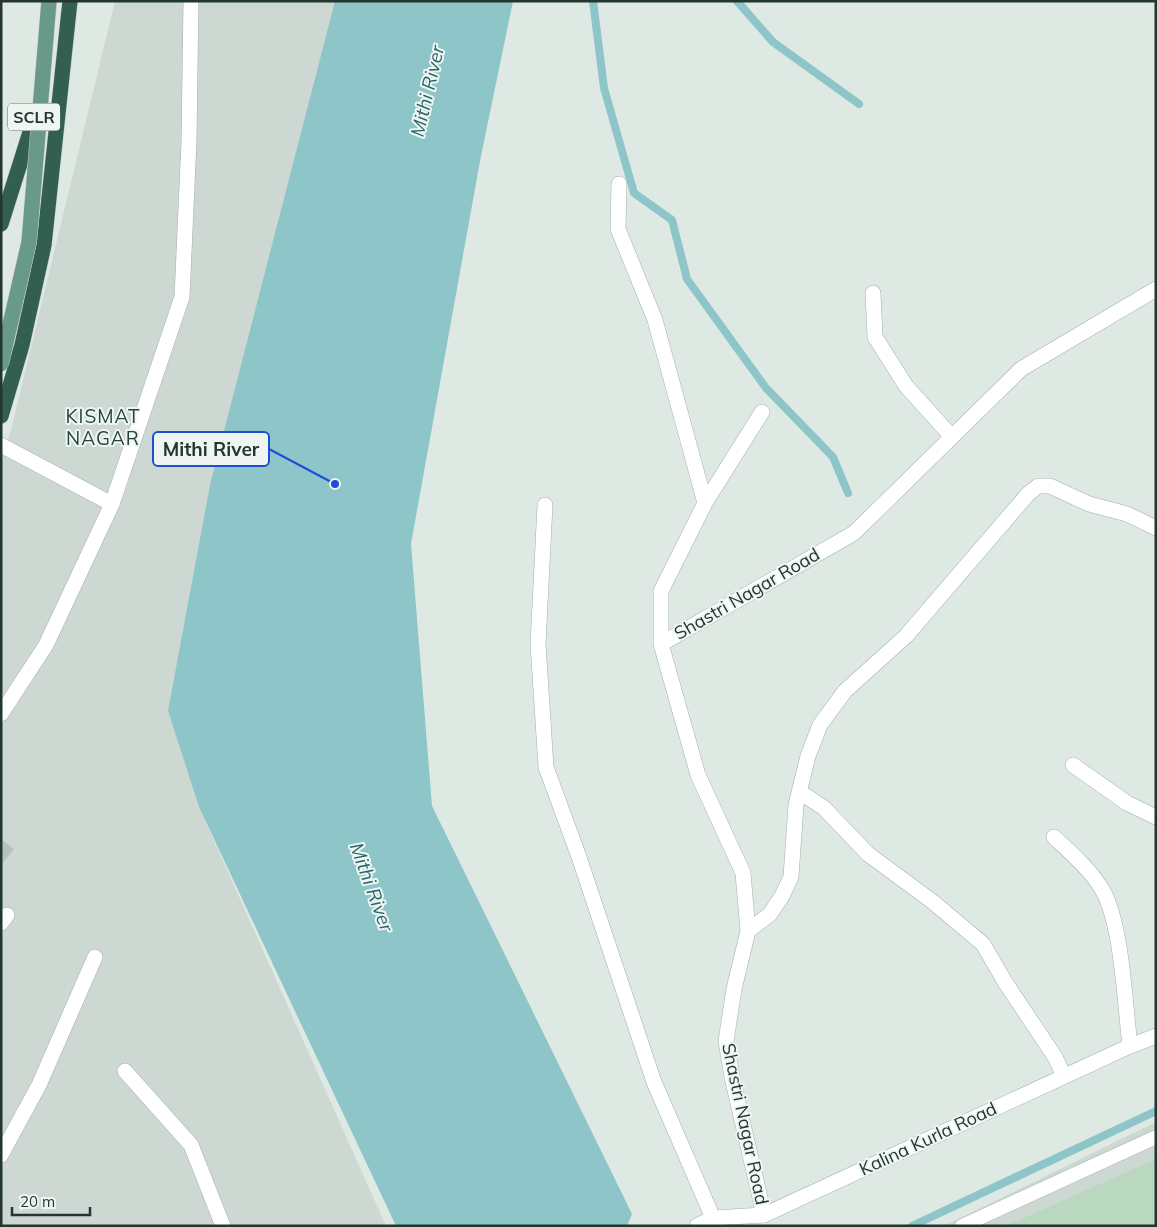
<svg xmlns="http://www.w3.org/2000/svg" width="1157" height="1227" font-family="Mulish,sans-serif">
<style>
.built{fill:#ced8d2}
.green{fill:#bad8bf}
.water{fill:#8dc5c8}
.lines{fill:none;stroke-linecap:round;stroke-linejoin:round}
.stream{stroke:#8dc5c8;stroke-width:8}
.building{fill:#b5c3bc}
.lane-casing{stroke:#a3b0a9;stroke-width:15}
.street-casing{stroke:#a3b0a9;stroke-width:16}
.secondary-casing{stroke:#a0b3aa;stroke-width:16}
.highway-casing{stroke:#bdc3c1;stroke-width:16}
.lane{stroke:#fff;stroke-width:14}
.street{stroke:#fff;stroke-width:15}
.secondary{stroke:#fff;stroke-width:15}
.highway{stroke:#325f51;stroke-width:15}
.primary-bridge-casing{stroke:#bdc3c1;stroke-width:16;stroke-linecap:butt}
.primary-bridge{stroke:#699988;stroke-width:15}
.labels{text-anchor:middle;stroke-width:4;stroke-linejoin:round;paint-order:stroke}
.shield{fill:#eff6f2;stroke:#60706a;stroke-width:1}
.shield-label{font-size:16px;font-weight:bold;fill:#22372f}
.street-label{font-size:18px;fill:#22372f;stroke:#eff6f2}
.water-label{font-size:19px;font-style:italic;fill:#24666b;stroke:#eff6f2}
.neighbourhood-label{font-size:19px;letter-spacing:1px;fill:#214639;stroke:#eff6f2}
.leader{fill:none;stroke:#1d4ed8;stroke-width:2}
.callout-dot{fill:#1d4ed8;stroke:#eff6f2;stroke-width:2}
.callout{fill:#eff6f2;stroke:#1d4ed8;stroke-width:2}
.callout-label{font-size:19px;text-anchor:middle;font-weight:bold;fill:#22372f}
</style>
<rect width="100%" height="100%" fill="#dfe9e3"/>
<path class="built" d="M115 1H340L168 711 199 807 386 1226H1V456L10 434Z
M1156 1122V1226H944Z"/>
<path class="green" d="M1156 1159V1226H1006Z"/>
<path class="water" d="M335 1H513L480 161 411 544 432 806 632 1214 627 1226H396L199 807 168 711 210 485Z"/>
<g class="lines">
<path class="stream" d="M593 1 604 88 634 193 672 220 687 279 766 388 833 457 848 493
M737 1 773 42 859 104
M912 1226 1156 1111"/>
</g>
<path class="building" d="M1 839 14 849 1 865Z"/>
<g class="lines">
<g class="lane-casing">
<path id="lane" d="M962 1226 1156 1137"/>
</g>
<g class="street-casing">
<path id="street" d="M619 184 618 229 655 320 705 503
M873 293 875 337 906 386 952 437
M762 412 705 503 661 591V644L698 775 743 873 748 931 734 989 726 1041 732 1077 764 1215
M1 445 112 504
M545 505 538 644 546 767 579 857 654 1082 713 1218
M661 644 854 533 1021 369 1156 289
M1 714 46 645 112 504 182 297 189 141 191 1
M1073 765 1127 803 1156 817
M800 792 824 808 868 854 933 902 983 944 1005 982 1055 1057 1064 1076
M1054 837C1071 853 1091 870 1103 891 1122 925 1125 1005 1130 1046
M1 923 7 915
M748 931 770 914 782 896 791 877 796 805 808 756 820 725 845 691 906 636 1028 494 1038 486H1050L1089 504 1127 514 1156 528
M125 1071 191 1145 223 1226
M1 1155 39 1085 95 957"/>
</g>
<g class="secondary-casing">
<path id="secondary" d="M697 1226 713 1218 764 1215 1130 1046 1156 1036"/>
</g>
<g class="highway-casing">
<path id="highway" d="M1 224 37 110
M1 416 22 345 44 245 70 1"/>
</g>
<use href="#lane" class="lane"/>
<use href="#street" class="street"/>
<use href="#secondary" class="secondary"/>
<use href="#highway" class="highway"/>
<g class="primary-bridge-casing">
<path id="primary-bridge" d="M1 364 29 242 49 1"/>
</g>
<use href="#primary-bridge" class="primary-bridge"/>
</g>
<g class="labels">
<rect class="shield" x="8" y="103.5" width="52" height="27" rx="4"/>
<g class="shield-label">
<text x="34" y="123">SCLR</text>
</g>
<g class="street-label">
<text transform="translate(747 594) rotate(-30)" y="6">Shastri Nagar Road</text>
<text transform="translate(745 1124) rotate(78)" y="6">Shastri Nagar Road</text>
<text transform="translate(928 1139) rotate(-25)" y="6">Kalina Kurla Road</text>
</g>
<g class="water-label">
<text transform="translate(427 91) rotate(-77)" y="7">Mithi River</text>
<text transform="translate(372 887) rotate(70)" y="7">Mithi River</text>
</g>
<g class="neighbourhood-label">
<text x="103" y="423">KISMAT<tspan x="103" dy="22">NAGAR</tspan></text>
</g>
</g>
<path class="leader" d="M335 484L269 449"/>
<circle class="callout-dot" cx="335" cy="484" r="5"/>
<rect class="callout" x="153" y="432" width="116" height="34" rx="5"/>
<g class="callout-label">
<text x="211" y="456">Mithi River</text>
</g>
<rect width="1157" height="1227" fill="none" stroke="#22372f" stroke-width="5"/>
<path d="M12 1207v8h78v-8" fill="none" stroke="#22372f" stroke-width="2.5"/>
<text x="20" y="1207" font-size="15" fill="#22372f" stroke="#eff6f2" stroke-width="4" paint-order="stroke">20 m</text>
</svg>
